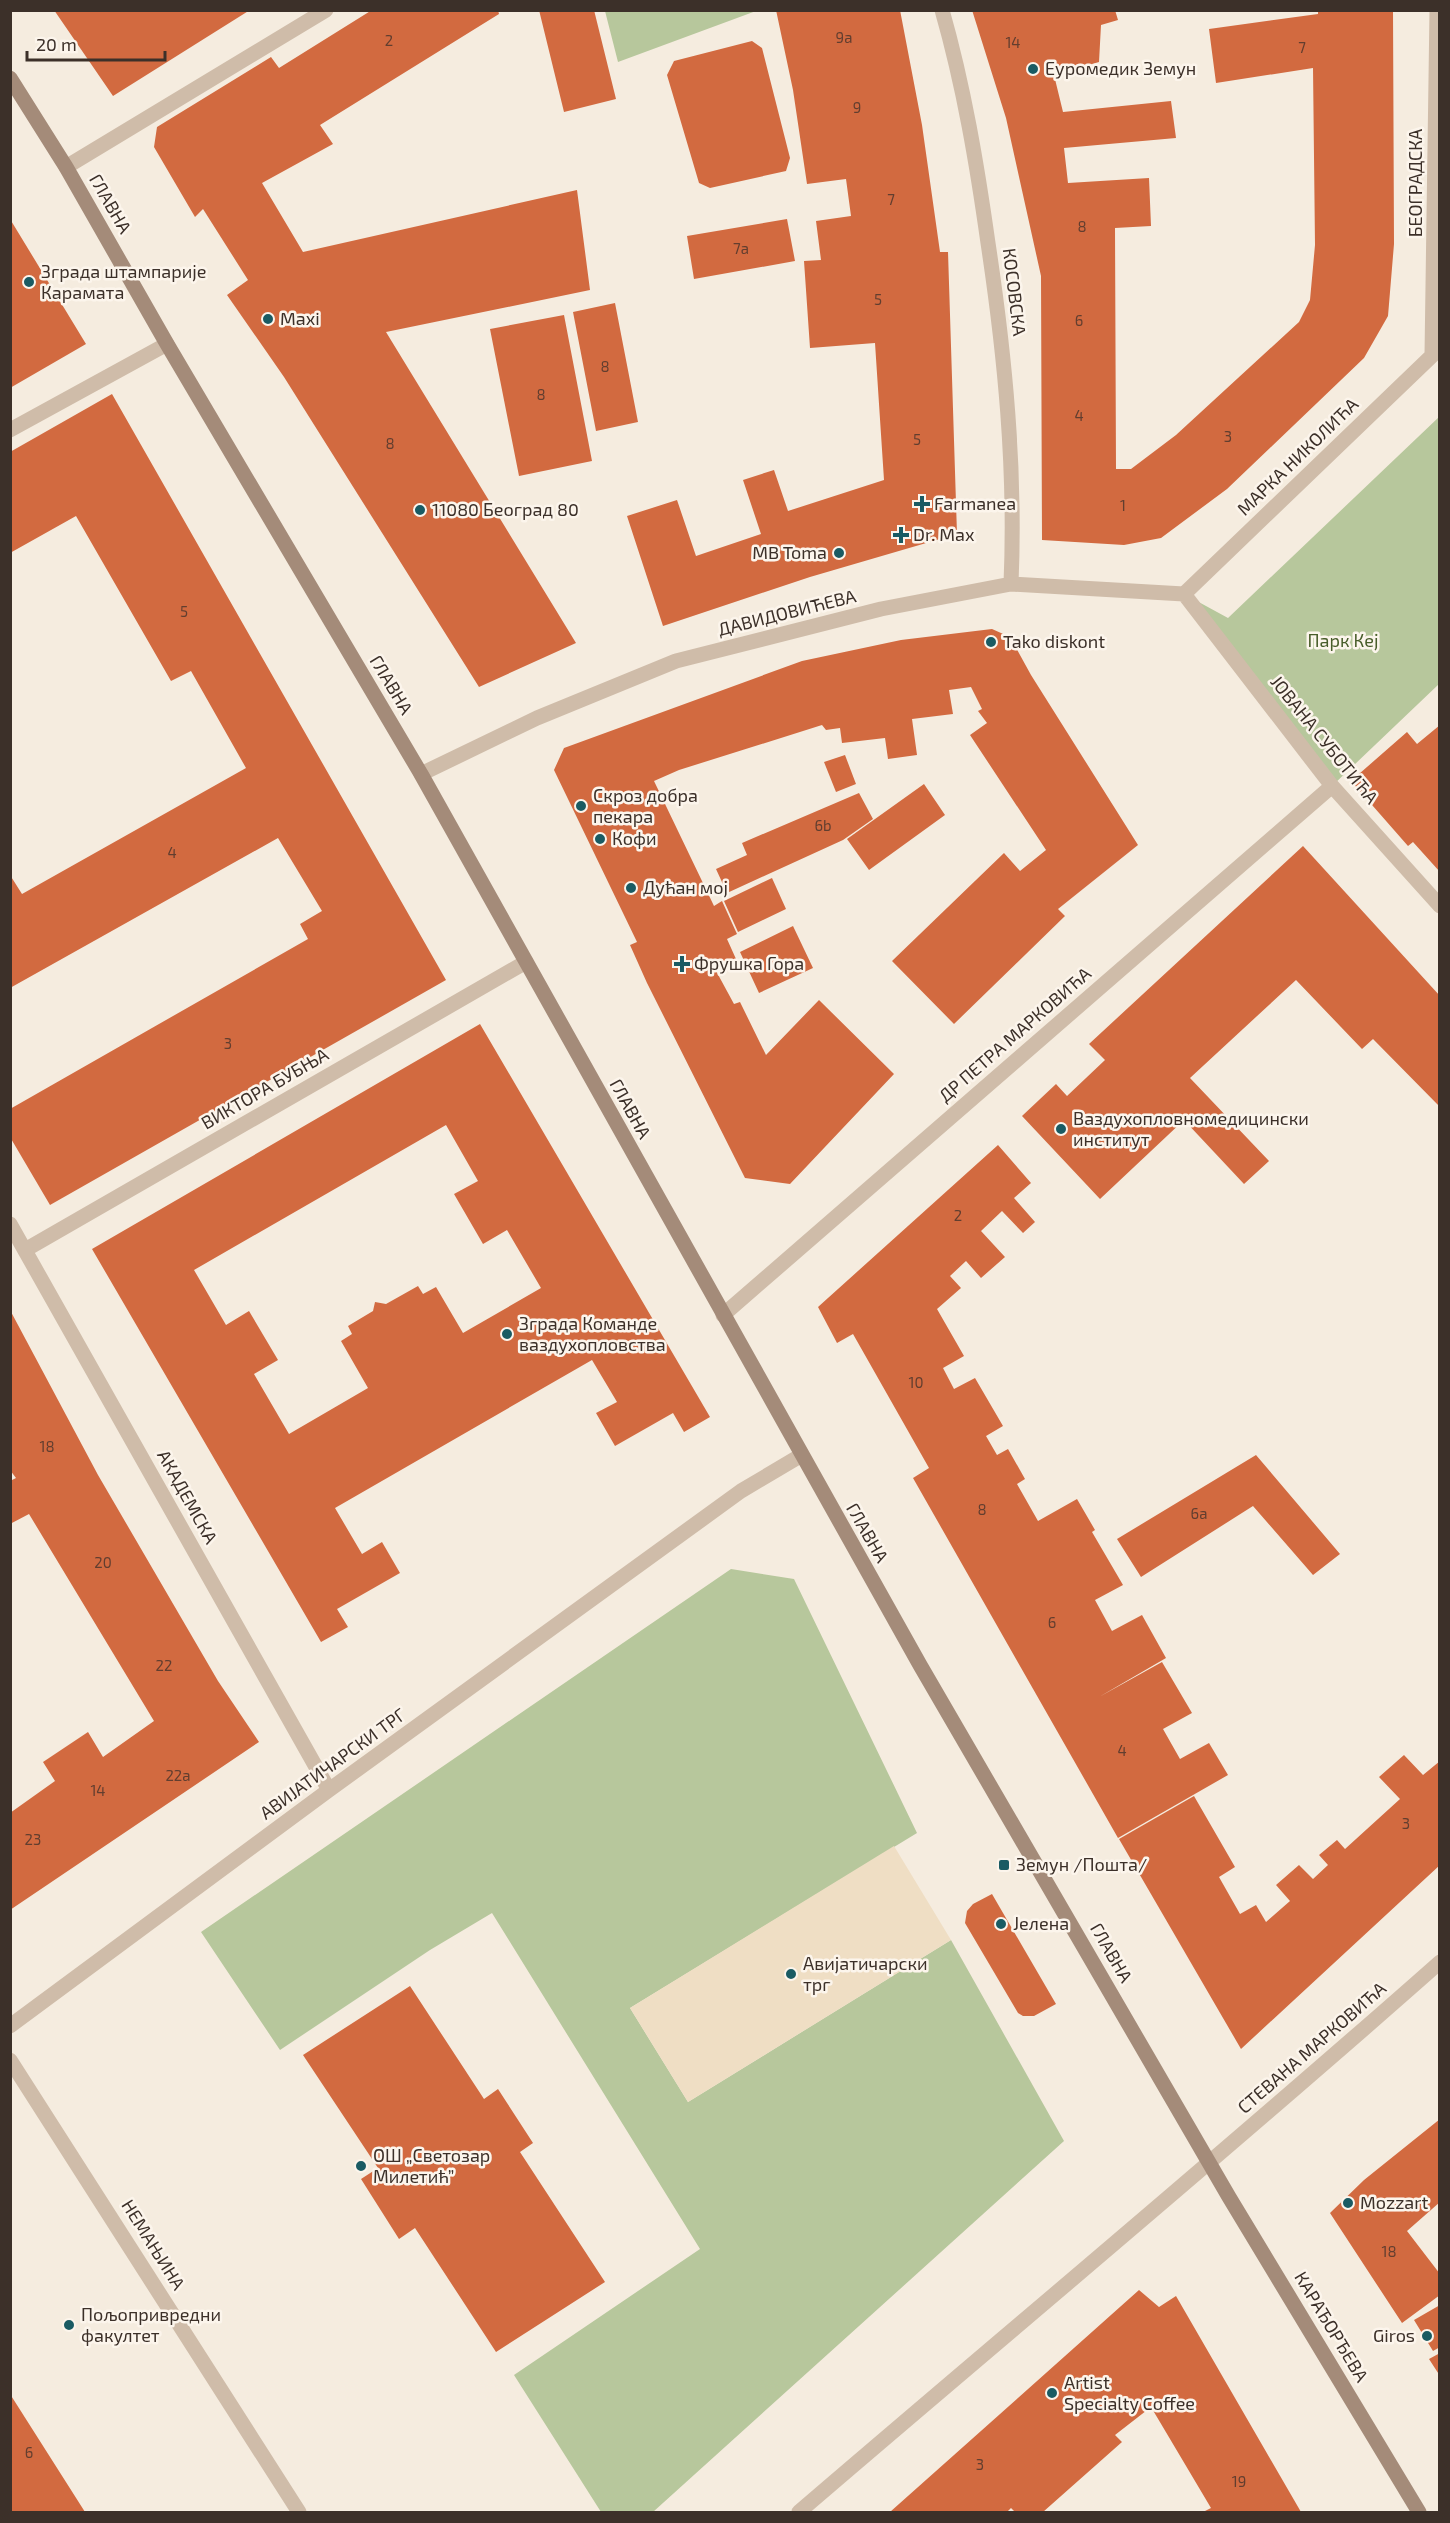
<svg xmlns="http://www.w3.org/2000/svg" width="1450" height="2523" font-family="'Exo 2',sans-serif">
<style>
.green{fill:#b7c79c}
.plaza{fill:#efdec4}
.building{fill:#d26a40;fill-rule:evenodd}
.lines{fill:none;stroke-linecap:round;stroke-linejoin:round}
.service{stroke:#cfbca9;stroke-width:15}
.minor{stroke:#cfbca9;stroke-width:15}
.tertiary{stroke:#cfbca9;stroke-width:15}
.secondary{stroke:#a48b79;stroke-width:15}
.poi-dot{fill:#1a5b63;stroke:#fcf5ec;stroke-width:2}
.labels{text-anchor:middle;stroke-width:5;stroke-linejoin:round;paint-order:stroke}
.number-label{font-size:15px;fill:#623e2f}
.poi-label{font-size:18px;fill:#3c3029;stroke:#fcf5ec;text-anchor:start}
.street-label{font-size:18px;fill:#3c3029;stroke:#fcf5ec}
.park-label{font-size:18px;fill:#485d2a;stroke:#fcf5ec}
</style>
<rect width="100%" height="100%" fill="#f5ecdf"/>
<path class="green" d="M605 11V10L756 11 618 62Z
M1439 417V684L1332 786 1184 594 1228 618Z
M731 1569 794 1579 917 1833 630 2008 688 2102 951 1940 1064 2141 653 2512H601L514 2375 700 2249 492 1913 430 1950 280 2050 201 1932Z"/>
<path class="plaza" d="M894 1846 951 1940 688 2102 630 2008Z"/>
<path class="building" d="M54 10H250L113 96Z
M372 10H498L499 14 320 125 333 144 262 183 303 252 577 190 590 290 386 332 576 643 479 687 284 377 227 295 248 280 203 209 195 217 154 147 157 127 271 57 279 68Z
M539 10H594L616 99 564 112Z
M776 10H900L922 125 940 252H948L957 534 810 577 663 626 627 516 677 500 696 556 761 534 743 480 774 470 788 511 884 480 875 343 810 348 804 261 821 260 816 221 851 216 846 179 807 184 793 90Z
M972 10H1115L1118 20 1101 25 1099 62 1054 75 1063 112 1171 101 1176 138 1064 148 1068 183 1149 178 1151 226 1115 228 1116 469H1131L1176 435 1299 322 1310 300 1315 245 1313 68 1216 83 1209 29 1318 14V10H1393L1394 244 1388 316 1364 358 1227 489 1161 538 1124 545 1042 540 1041 276 1006 118Z
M752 41 762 48 790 158 786 171 710 188 699 183 667 75 674 61Z
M10 219 86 344 10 388Z
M787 219 795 261 694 279 687 236Z
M615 303 638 422 596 431 573 312Z
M564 315 592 461 519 476 490 329Z
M112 394 446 980 50 1205 10 1137V1109L308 939 300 924 322 911 278 838 10 988V875L22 894 246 768 191 671 171 681 76 516 10 553V452Z
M992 629 1010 637 1031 675 1138 845 1058 909 1065 916 954 1024 892 961 1004 853 1020 871 1046 850 970 735 987 723 978 711 982 709 971 687 949 690 953 714 912 719 917 755 888 759 885 738 842 743 840 728 826 730 822 725 679 770 654 781 714 906 722 901 737 934 727 939 736 959 715 969 734 1004 740 1002 766 1055 819 1000 894 1074 790 1184 745 1178 647 983 630 945 637 942 554 770 564 748 802 661 901 640Z
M1440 725V872L1413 842 1408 846 1351 781 1407 732 1417 744Z
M845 755 856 784 836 792 824 762Z
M924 784 945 815 869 870 847 839Z
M859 793 873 819 843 840 727 893 716 869 747 855 742 843Z
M1303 846 1440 996V1107L1373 1039 1362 1049 1296 980 1190 1078 1269 1161 1244 1184 1184 1120 1100 1199 1022 1116 1056 1084 1067 1096 1105 1060 1089 1044Z
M772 878 786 909 738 932 724 901Z
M793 926 813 968 759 993 740 952Z
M480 1024 710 1417 684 1432 673 1413 615 1446 596 1413 617 1402 592 1360 335 1508 362 1554 382 1542 400 1573 337 1609 348 1627 321 1642 92 1249ZM446 1125 478 1181 454 1194 483 1244 507 1230 541 1288 463 1333 436 1287 423 1294 418 1286 386 1304 375 1302 373 1311 348 1326 352 1334 341 1341 368 1388 289 1434 254 1374 278 1360 249 1311 226 1325 194 1270Z
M998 1145 1031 1183 1014 1198 1035 1222 1023 1233 1002 1211 981 1231 1005 1257 981 1278 966 1261 950 1276 961 1288 937 1309 964 1356 943 1368 954 1389 975 1378 1003 1426 986 1436 997 1455 1008 1449 1025 1479 1017 1484 1038 1521 1077 1499 1095 1530 1092 1532 1123 1585 1095 1600 1112 1631 1142 1615 1166 1658 1099 1697 1162 1662 1192 1713 1163 1729 1180 1759 1209 1743 1228 1775 1118 1838 913 1478 929 1468 853 1334 837 1343 818 1307Z
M10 1310 98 1475 218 1681 259 1742 10 1910V1813L55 1781 43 1762 88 1732 103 1757 154 1721 29 1514 10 1524V1481L16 1478 10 1470Z
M1256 1455 1340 1554 1313 1575 1253 1506 1141 1577 1117 1539Z
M1404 1755 1423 1775 1440 1761V1865L1241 2049 1119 1839 1194 1796 1235 1867 1219 1877 1240 1914 1256 1905 1266 1922 1290 1901 1276 1885 1299 1865 1313 1879 1328 1865 1319 1855 1337 1840 1345 1849 1400 1799 1379 1777Z
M992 1894 1056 2004 1034 2016H1023L1018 2013 965 1923 967 1911 973 1904Z
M410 1986 484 2099 498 2089 533 2143 520 2152 605 2282 496 2352 415 2228 399 2239 361 2179 378 2168 303 2055Z
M1440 2119V2202L1407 2231 1440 2274V2295L1402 2323 1330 2213 1364 2180Z
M1139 2290 1159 2307 1176 2296 1301 2512H1203L1211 2508 1151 2407 1115 2435 1122 2442 1043 2512H1015L1011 2508 1007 2512H890Z
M1440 2305V2347L1433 2351 1414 2320Z
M1440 2353V2376L1429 2359Z
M10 2394 85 2512H10Z"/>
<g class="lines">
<path class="service" d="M25 1250 526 962"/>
<path class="minor" d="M942 10C964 87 977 165 988 243 1005 356 1016 469 1011 584
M66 167 326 10
M1432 355 1437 10
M10 430 167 344
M1184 594 1332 786 1440 906
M1184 594 1440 348
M421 774 537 718 676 661 881 609 1011 584 1184 594
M10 1224 329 1790
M723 1315 1332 786
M10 2026 329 1790 741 1491 800 1456
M10 2060 299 2512"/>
<path class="tertiary" d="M799 2512C1012 2329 1229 2149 1440 1962"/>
<path class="secondary" d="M10 78 66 167 167 344 421 774 920 1665 1229 2197 1419 2512"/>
</g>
<g class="poi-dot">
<circle cx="1033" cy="69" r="6"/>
<circle cx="29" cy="282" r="6"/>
<circle cx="268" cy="319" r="6"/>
<path d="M919 495h6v6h6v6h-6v6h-6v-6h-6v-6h6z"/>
<circle cx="420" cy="510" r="6"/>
<path d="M898 526h6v6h6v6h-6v6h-6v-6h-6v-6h6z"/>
<circle cx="839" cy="553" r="6"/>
<circle cx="991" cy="642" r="6"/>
<circle cx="581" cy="806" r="6"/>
<circle cx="600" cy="839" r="6"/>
<circle cx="631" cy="888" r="6"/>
<path d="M679 955h6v6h6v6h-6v6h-6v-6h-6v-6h6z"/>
<circle cx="1061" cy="1129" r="6"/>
<circle cx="507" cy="1334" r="6"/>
<rect x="998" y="1859" width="12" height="12" rx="3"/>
<circle cx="1001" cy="1924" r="6"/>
<circle cx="791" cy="1974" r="6"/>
<circle cx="361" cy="2166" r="6"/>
<circle cx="1348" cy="2203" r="6"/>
<circle cx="69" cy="2325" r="6"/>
<circle cx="1427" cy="2336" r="6"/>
<circle cx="1052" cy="2393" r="6"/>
</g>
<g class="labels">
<g class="number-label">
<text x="844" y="43">9a</text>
<text x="389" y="46">2</text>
<text x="1013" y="48">14</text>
<text x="1302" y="53">7</text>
<text x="857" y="113">9</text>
<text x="891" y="205">7</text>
<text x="1082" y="232">8</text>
<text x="741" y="254">7a</text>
<text x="878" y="305">5</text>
<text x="1079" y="326">6</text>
<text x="605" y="372">8</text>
<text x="541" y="400">8</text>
<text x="1079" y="421">4</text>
<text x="1228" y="442">3</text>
<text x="917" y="445">5</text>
<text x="390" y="449">8</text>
<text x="1123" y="511">1</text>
<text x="184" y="617">5</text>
<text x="823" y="831">6b</text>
<text x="172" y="858">4</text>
<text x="228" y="1049">3</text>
<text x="958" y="1221">2</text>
<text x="916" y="1388">10</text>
<text x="47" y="1452">18</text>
<text x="982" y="1515">8</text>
<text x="1199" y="1519">6a</text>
<text x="103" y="1568">20</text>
<text x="1052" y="1628">6</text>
<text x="164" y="1671">22</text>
<text x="1122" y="1756">4</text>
<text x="178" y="1781">22a</text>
<text x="98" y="1796">14</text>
<text x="1406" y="1829">3</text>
<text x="33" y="1845">23</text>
<text x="1389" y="2257">18</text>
<text x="29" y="2458">6</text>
<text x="980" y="2470">3</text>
<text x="1239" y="2487">19</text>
</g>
<g class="poi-label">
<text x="1045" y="75">Еуромедик Земун</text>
<text x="41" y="278">Зграда штампарије<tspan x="41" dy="21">Карамата</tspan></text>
<text x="280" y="325">Maxi</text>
<text x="934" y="510">Farmanea</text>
<text x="432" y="516">11080 Београд 80</text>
<text x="913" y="541">Dr. Max</text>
<text x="827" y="559" text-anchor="end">MB Toma</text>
<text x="1003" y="648">Tako diskont</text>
<text x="593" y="802">Скроз добра<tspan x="593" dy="21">пекара</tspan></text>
<text x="612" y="845">Кофи</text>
<text x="643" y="894">Дућан мој</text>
<text x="694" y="970">Фрушка Гора</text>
<text x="1073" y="1125">Ваздухопловномедицински<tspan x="1073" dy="21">институт</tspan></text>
<text x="519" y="1330">Зграда Команде<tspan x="519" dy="21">ваздухопловства</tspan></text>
<text x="1016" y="1871">Земун /Пошта/</text>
<text x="1013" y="1930">Јелена</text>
<text x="803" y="1970">Авијатичарски<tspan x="803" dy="21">трг</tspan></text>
<text x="373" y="2162">ОШ „Светозар<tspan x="373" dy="21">Милетић”</tspan></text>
<text x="1360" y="2209">Mozzart</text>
<text x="81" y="2321">Пољопривредни<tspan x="81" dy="21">факултет</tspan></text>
<text x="1415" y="2342" text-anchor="end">Giros</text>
<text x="1064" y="2389">Artist<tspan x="1064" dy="21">Specialty Coffee</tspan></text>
</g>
<g class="street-label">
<text transform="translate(1416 183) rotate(-90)" y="6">БЕОГРАДСКА</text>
<text transform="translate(110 204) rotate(60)" y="6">ГЛАВНА</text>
<text transform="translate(1014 292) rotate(83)" y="6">КОСОВСКА</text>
<text transform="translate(1298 457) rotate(-44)" y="6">МАРКА НИКОЛИЋА</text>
<text transform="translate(787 613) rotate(-14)" y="6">ДАВИДОВИЋЕВА</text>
<text transform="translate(391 685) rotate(59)" y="6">ГЛАВНА</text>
<text transform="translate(1324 740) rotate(51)" y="6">ЈОВАНА СУБОТИЋА</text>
<text transform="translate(1015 1035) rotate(-41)" y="6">ДР ПЕТРА МАРКОВИЋА</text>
<text transform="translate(265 1089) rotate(-30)" y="6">ВИКТОРА БУБЊА</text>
<text transform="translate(630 1109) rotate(61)" y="6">ГЛАВНА</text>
<text transform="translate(187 1497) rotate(61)" y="6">АКАДЕМСКА</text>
<text transform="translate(867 1533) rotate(60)" y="6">ГЛАВНА</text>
<text transform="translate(333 1764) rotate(-36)" y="6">АВИЈАТИЧАРСКИ ТРГ</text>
<text transform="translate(1111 1953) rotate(60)" y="6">ГЛАВНА</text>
<text transform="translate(1312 2048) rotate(-41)" y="6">СТЕВАНА МАРКОВИЋА</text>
<text transform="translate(153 2245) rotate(58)" y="6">НЕМАЊИНА</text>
<text transform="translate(1331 2327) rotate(59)" y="6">КАРАЂОРЂЕВА</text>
</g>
<g class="park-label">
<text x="1343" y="647">Парк Кеј</text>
</g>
</g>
<rect width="1450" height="2523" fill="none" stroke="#3c3029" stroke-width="24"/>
<path d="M27 51v9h138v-9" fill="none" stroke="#3c3029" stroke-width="3"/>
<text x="36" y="51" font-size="18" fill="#3c3029" stroke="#fcf5ec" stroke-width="4.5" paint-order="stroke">20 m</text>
</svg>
